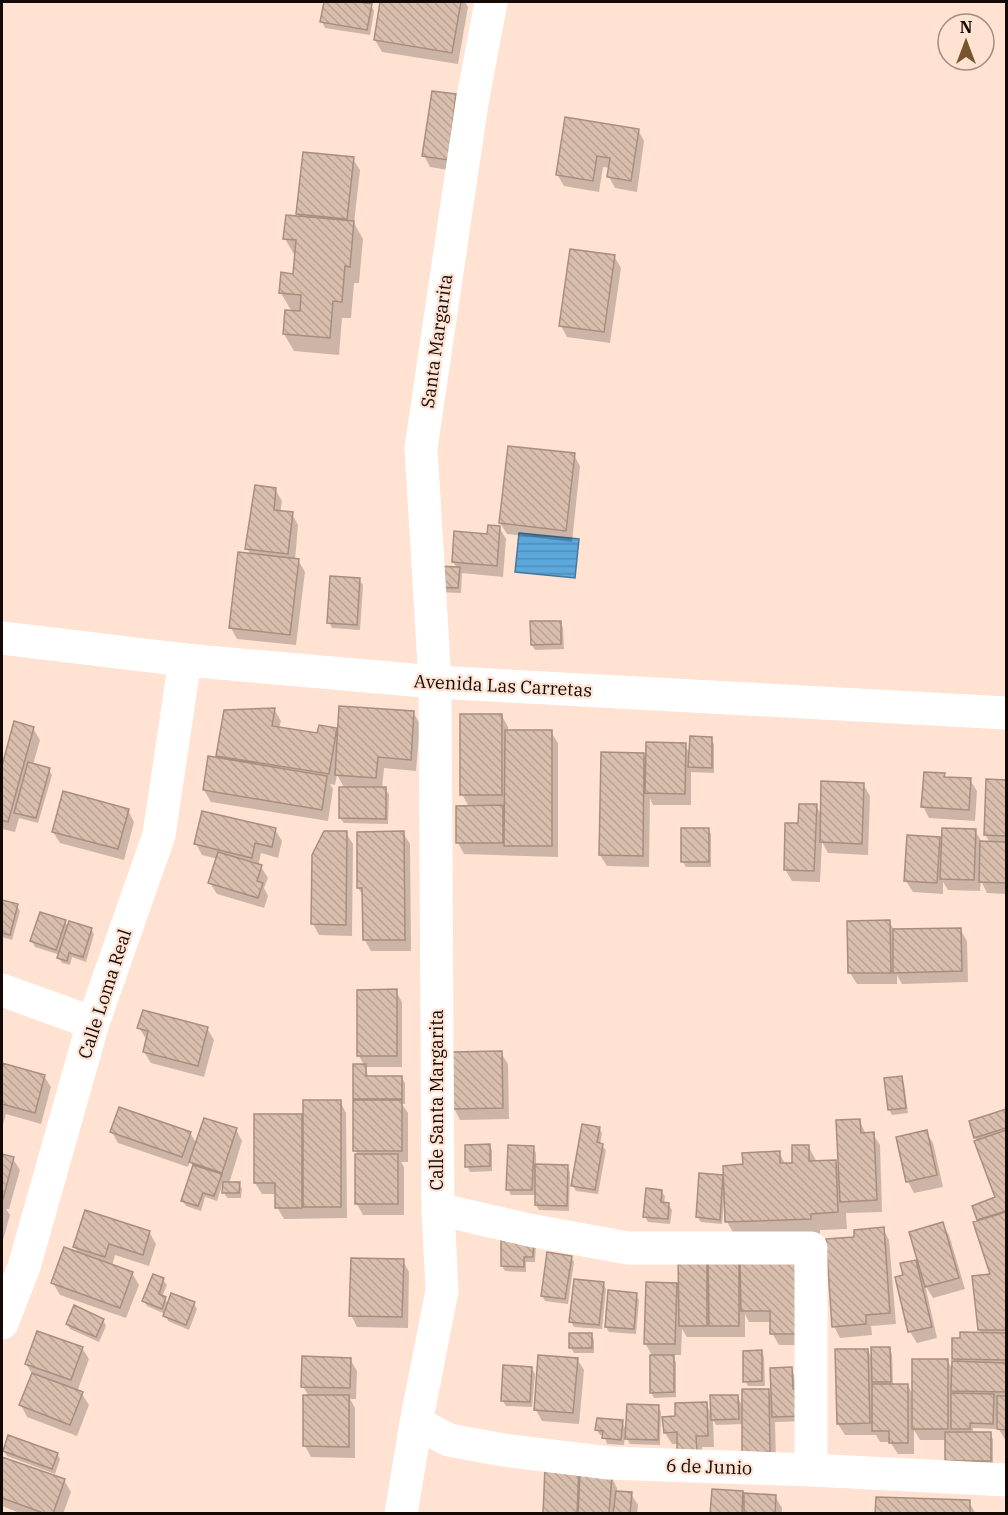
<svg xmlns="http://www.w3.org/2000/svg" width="1008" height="1515" font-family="'IBM Plex Serif',serif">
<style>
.water{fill:url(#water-rules);stroke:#46789c;stroke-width:1.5}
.shadow{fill:#0003}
.building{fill:url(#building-back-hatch);stroke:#a88e7e;stroke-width:1.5}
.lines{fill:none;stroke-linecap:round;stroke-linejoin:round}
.street{stroke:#fff;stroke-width:33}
.secondary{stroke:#fff;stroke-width:33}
.labels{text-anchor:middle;stroke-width:4.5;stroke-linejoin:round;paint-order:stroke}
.street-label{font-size:18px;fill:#130a05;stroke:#ffe2d1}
</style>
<defs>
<pattern id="water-rules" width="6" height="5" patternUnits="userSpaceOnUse" patternTransform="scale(1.5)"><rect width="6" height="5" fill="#5ca7dc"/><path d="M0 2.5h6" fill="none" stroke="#4f8ebb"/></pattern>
<pattern id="building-back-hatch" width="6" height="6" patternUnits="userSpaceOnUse" patternTransform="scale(1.5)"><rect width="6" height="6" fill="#dabead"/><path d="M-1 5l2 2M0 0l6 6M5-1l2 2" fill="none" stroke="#baa293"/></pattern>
</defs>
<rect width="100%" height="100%" fill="#ffe2d1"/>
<path class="water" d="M519 533 579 539 575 578 515 572Z"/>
<path class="shadow" d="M326 2H349L371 5 374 11 370 35 325 28 322 22Z
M381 2H465L468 7 458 64 382 52 375 40Z
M455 95 462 107 454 171 430 167 424 155Z
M638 130 644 141 637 192 615 188 609 177 610 168 603 167 599 192 564 186 557 174Z
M353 159 360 170 354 223 363 239 359 283H354L351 318H342L339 355 294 351 284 334 292 312 281 293 295 275V256L285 239 300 218 298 213Z
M614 256 621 268 610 343 567 337 561 326Z
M574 455 580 466 572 542 507 534 500 523Z
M275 489 282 501 280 513 292 514 298 525 295 560H298L305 572 296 645 237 639 231 628 251 555 247 548Z
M499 527 506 539 503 577 462 573 461 593 437 592 457 568 453 562Z
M359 580 363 585 360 630 332 628 329 622Z
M560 622 563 628 564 649 535 650 532 645Z
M274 709 281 721 279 728 318 735 336 729 339 736 413 712 420 724 416 771 384 768 382 789H385L389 794 388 824 344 823 340 818 345 789 337 775 335 785 330 784 333 789 328 821 211 802 204 790 221 760 218 755Z
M502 716 508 727V732H551L558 743V857L464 854 458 843 469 807 462 794Z
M33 728 40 740 33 765 49 770 52 775 38 823 19 818 15 832 2 829V767L3 768Z
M711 739 714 744V773L691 772V805H653L650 798 649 867 607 866 600 855 644 755 647 761 685 745 690 754Z
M944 774 946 778 970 780 977 791 975 821 929 818 923 806Z
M987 781H1006V894L987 893 981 881 980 891 948 890 943 882V894L913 892 906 881 939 839 943 846 975 831 982 842 990 843 985 834Z
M863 784 870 796 868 855 828 853 822 842 820 882 792 881 785 869 800 824 816 806 822 816Z
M128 810 134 822 124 860 60 843 53 832Z
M275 829 282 841 278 858 261 853 258 866 261 867 268 878 264 888 268 896 264 908 217 894 210 883 218 859 202 855 196 844Z
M708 829 711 834V867H686L683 862Z
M346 833 353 844 352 936 319 935 313 924Z
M403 833 410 844 411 951H371L364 939V897L358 888Z
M2 902 17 906 20 911 12 940 2 937Z
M65 921 68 927 91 929 94 934 86 962 72 957 70 965 62 963 59 958 60 955 35 947 32 941Z
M889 921 894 930 960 929 967 941 968 982 902 984 897 975V984H857L850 973Z
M396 991 402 1002V1067H366L368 1078H402L405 1083V1104H402L408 1113V1162H401L404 1167V1215H363L357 1204V1153L355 1150 356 1101 354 1098 364 1065 359 1056Z
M139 1028H207L214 1040 204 1077 151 1063 144 1052 147 1040Z
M501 1053 508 1064 509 1119 460 1120 454 1108Z
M2 1064 44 1076 51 1087 41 1124 6 1114 2 1128Z
M901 1078 904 1083 908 1113 892 1115 889 1109Z
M340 1101 346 1113 347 1218 284 1219 277 1207V1194H262L255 1183V1115H305Z
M1006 1111V1441L996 1425V1429L973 1428V1433H990L993 1439V1466H950L947 1440H920L914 1430V1454H898L890 1442H880L876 1435H845L838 1424 867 1350 873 1359 889 1348 892 1354 893 1385H908L913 1396 947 1360 953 1370 956 1363 953 1358 982 1334 979 1329 992 1275 979 1219 997 1198 970 1122Z
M859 1120 866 1134H873L880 1145 882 1212 846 1213 847 1229 820 1230V1236L737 1239 727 1222 726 1200H724L722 1224 701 1222 697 1217 722 1177 725 1182 744 1166 779 1153 786 1165 794 1164 808 1146 817 1162 835 1161 840 1171Z
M599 1128 602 1133 600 1144 606 1150 598 1194 576 1191 573 1186Z
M236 1129 242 1141 229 1184H239L242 1189 241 1198H227L224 1193 223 1182 217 1201 205 1197 201 1211 186 1206 183 1201 194 1167 190 1161 188 1167 118 1143 112 1132 190 1133 197 1144Z
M926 1132 933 1143 943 1187 914 1193 908 1182 898 1138Z
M489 1145 492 1150V1171L470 1172 467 1166Z
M533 1147 536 1153V1166L567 1167 570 1172 569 1211 539 1210 536 1205V1195H511L508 1189Z
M2 1155 13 1159 20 1170 9 1209H6L10 1215 2 1244Z
M661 1191 665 1196 664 1204H668L672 1210 670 1224 648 1222 645 1217Z
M942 1224 949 1235 965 1289 933 1298 925 1285 937 1338 917 1343 910 1332 897 1278 905 1277 915 1262 921 1271Z
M883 1229 889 1240 896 1324 871 1326 872 1335 840 1338 834 1326 856 1238Z
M149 1232 156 1244 149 1266 115 1255 112 1266 132 1273 139 1285 126 1318 60 1295 53 1283 79 1254 74 1246Z
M536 1244 535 1262H526V1272L505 1271 502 1266Z
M738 1255 809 1345H779L772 1333V1322H749L745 1314V1337H687L682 1329 681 1355H672L676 1362V1397L654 1398 651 1392 653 1357 645 1343 648 1284 680 1285V1256Z
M571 1257 574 1262 568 1304 545 1301 542 1295Z
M403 1261 409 1272 408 1328 357 1327 351 1315Z
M163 1280 167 1285 162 1297 169 1304H194L197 1309 189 1330 168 1321 165 1314 147 1306 144 1301Z
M603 1283 606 1289 602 1329 574 1327 571 1321Z
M636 1295 639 1300 636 1334 609 1332 606 1327Z
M103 1320 106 1326 99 1342 70 1329 67 1324Z
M591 1334 594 1340V1353H574L571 1348Z
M82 1348 89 1359 77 1392 82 1394 89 1405 77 1436 27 1417 21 1405 33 1375 26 1364Z
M761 1352 764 1357 765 1386H748L745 1381Z
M350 1359 357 1371 356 1399H350L355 1408V1458L311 1457 305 1446 309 1397 303 1386Z
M577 1359 584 1370 579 1424 542 1421 536 1410Z
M532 1369 535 1374 532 1407 506 1406 503 1401Z
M792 1369 808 1421 775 1422 776 1463 743 1424 716 1425 713 1420 714 1447H702L703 1462 679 1444H672L665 1433 677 1418 706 1404 712 1415 737 1396 743 1407 768 1390 773 1398Z
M658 1406 661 1412 660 1445 630 1444 625 1435 624 1445 607 1444 604 1435H600L597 1430 622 1422 627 1431Z
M4 1451 57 1454 60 1459 55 1474 7 1456Z
M2 1458 64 1480 71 1492 63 1514H22L2 1506Z
M546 1468 611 1476 617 1488V1492L631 1494 638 1505 637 1514H544Z
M742 1493 746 1498 775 1496 782 1508V1514H712Z
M969 1502 976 1514H876Z"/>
<path class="building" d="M324 2H358L372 4 367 30 320 22Z
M380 2H461L452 53 374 40Z
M432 91 456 94 448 160 422 156Z
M565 117 639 129 631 181 607 177 610 158 597 156 593 181 556 175Z
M303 152 354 157 347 219 296 214Z
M286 215 354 221 350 267 345 266 342 302 333 301 330 338 283 334 285 310 300 311 301 295 279 293 281 272 293 274 296 240 283 239Z
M570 249 615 255 604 332 559 326Z
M508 446 575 453 566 531 499 523Z
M255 485 276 488 274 510 293 512 288 554 245 549Z
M488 525 500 526 497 566 452 562 454 531 487 534Z
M238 552 299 559 290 635 229 628Z
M433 566 460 567 458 588 432 587Z
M330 576 360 578 357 625 327 623Z
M530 621H561V644L531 645Z
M339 706 414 711 411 760 378 757 376 778 335 775Z
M275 708 272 726 317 733 319 725 337 728 329 774 216 756 224 710Z
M460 714H502V795H460Z
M14 721 34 727 8 822 2 820V766Z
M505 730H552V846H504Z
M690 736 712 737V768L688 767Z
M646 742 686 743 685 794 645 793Z
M601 752 644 753 643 856 599 855Z
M208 756 327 776 322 810 203 790Z
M28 762 50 768 36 818 14 813Z
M924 772 945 773 944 777 971 778 969 810 921 807Z
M986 779 1006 780V836L984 835Z
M821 781 864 783 862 844 820 842Z
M339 787H386V819L339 818Z
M63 791 129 809 118 849 52 832Z
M799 804H817L814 871 784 870 785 823H798Z
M503 805V843H456V806Z
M202 811 276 828 272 847 255 843 252 858 194 844Z
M681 828H709V862H681Z
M942 828 976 829 974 880 940 879Z
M324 831H347L346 925 311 924 312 855Z
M404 831 405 940H363L362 888H357V832Z
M907 835 940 837 937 883 904 881Z
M980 841 1006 842V883L979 882Z
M218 852 262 865 257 881 263 883 258 898 208 883Z
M2 900 18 904 10 935 2 933Z
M40 912 66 920 56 950 30 941Z
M890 920 891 973H848L847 921Z
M69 921 92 928 83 957 69 953 67 961 57 958Z
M961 928 962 971 893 973V929Z
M397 989V1056H357V990Z
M143 1010 208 1027 198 1066 143 1052 148 1031 137 1028Z
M502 1051 503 1108 452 1109V1052Z
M2 1063 45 1075 35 1113 2 1104Z
M353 1064H366V1076H402V1099H353Z
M902 1076 906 1108 888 1110 884 1078Z
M303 1100H341V1207H303Z
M353 1100H402V1151H353Z
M119 1107 191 1132 182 1157 110 1132Z
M1006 1109V1128L974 1138 969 1121Z
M254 1114H302V1208H275V1183H254Z
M204 1118 237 1128 222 1173 189 1162Z
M860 1119 861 1133 874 1132 877 1200 840 1202 836 1120Z
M582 1124 600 1127 597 1142 603 1144 595 1190 571 1186Z
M927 1130 937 1175 906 1182 896 1137Z
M1006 1130V1211L977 1220 972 1206 995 1197 974 1141Z
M490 1144V1166L465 1167V1145Z
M508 1145 534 1146 532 1190H506Z
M792 1145H809V1161L836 1160 838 1212 811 1214V1219L725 1222 723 1166 743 1164 742 1153 780 1151V1163H792Z
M2 1154 14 1157 3 1199 2 1198Z
M355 1154H398V1204H355Z
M535 1164 568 1165 567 1206 535 1205Z
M193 1165 222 1174 214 1196 203 1193 198 1206 181 1201Z
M699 1173 723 1175 720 1220 696 1217Z
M223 1182H240L239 1193H222Z
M646 1188 662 1190 661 1202 669 1203 668 1219 643 1217Z
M85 1210 150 1231 143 1255 109 1244 105 1257 73 1247Z
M1006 1212V1330H978L972 1276 990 1274 973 1222Z
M943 1222 959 1278 925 1287 909 1232Z
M884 1227 890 1313 866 1315V1324L832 1327 826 1239 854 1237V1230Z
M501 1236 534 1237 533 1257H524V1267L501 1266Z
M64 1247 133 1272 120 1308 51 1283Z
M547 1252 572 1256 565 1299 541 1296Z
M708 1253H739V1326H709Z
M678 1254H707V1326H679Z
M351 1258 404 1259 402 1317 349 1316Z
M916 1260 932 1327 908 1332 895 1277 903 1275 900 1263Z
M740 1262H803V1334H770V1311H741Z
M153 1274 164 1278 159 1294 166 1297 162 1309 142 1301Z
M574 1279 604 1282 599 1325 569 1322Z
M646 1282 677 1283 675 1344H644Z
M608 1290 637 1293 634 1329 605 1327Z
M171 1293 195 1302 186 1325 163 1316Z
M74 1305 104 1319 96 1337 66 1324Z
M37 1331 83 1347 71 1380 25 1364Z
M960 1332 1006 1333V1360L952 1359V1338H960Z
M569 1333H592V1348H569Z
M871 1347H890L891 1382H872Z
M835 1349H868L870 1423 837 1424Z
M762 1350V1381L743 1382V1351Z
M538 1355 578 1358 573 1413 534 1410Z
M650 1355H674V1392L650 1393Z
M302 1356 351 1358 350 1388 301 1387Z
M912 1359H948V1429H912Z
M952 1361 1006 1363V1392L951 1391Z
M503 1365 532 1367 530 1402 501 1401Z
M792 1367 793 1389H805L806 1416 772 1417 770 1368Z
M32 1373 83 1392 70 1425 19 1405Z
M872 1384H908V1443H889V1431H872Z
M742 1389H769L770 1452 742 1453Z
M951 1393 994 1394 993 1424 970 1423V1429H951Z
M303 1395H349V1447L303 1446Z
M710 1395H738L739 1419 711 1420Z
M997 1396H1006V1430L997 1429Z
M707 1402 708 1436H696L697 1451 677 1452V1432L664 1433 662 1417 675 1416V1403Z
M627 1404 659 1405 658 1440 625 1439Z
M597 1418 623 1420 621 1440 602 1438 603 1431 595 1430Z
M945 1432H991V1461H945Z
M8 1435 58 1453 52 1469 3 1451Z
M2 1457 65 1479 53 1514H46L2 1498Z
M545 1466 579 1468 577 1514H543Z
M580 1473 612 1475 609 1514H578Z
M712 1489 743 1491 742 1514H710Z
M616 1491 632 1492 630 1514H613Z
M744 1493 776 1495 775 1514H744Z
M876 1497 970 1500V1514H875Z"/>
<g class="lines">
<path class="street" d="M2 990 93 1023
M438 1209 529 1230 628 1248H811V1470
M2 1323 24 1267 93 1023 159 835 185 660
M416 1423 449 1440 503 1450 609 1463 811 1470 1006 1480
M401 1514 416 1423 442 1291 438 1209 435 682 421 448 472 103 491 2"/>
<path class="secondary" d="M2 638 185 660 435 682 1006 713"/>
</g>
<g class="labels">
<g class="street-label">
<text transform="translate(437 341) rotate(-82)" y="6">Santa Margarita</text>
<text transform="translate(503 686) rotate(3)" y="6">Avenida Las Carretas</text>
<text transform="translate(105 994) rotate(-72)" y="6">Calle Loma Real</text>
<text transform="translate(437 1100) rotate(-90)" y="6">Calle Santa Margarita</text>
<text transform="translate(709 1467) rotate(2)" y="6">6 de Junio</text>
</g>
</g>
<rect width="1008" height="1515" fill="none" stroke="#130a05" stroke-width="6"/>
<g transform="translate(966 42)"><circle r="28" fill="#ffe2d1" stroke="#a18c7f" stroke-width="1.5"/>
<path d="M0-4.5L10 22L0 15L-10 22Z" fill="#78542d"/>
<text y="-9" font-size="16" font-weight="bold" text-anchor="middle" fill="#130a05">N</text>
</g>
</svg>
